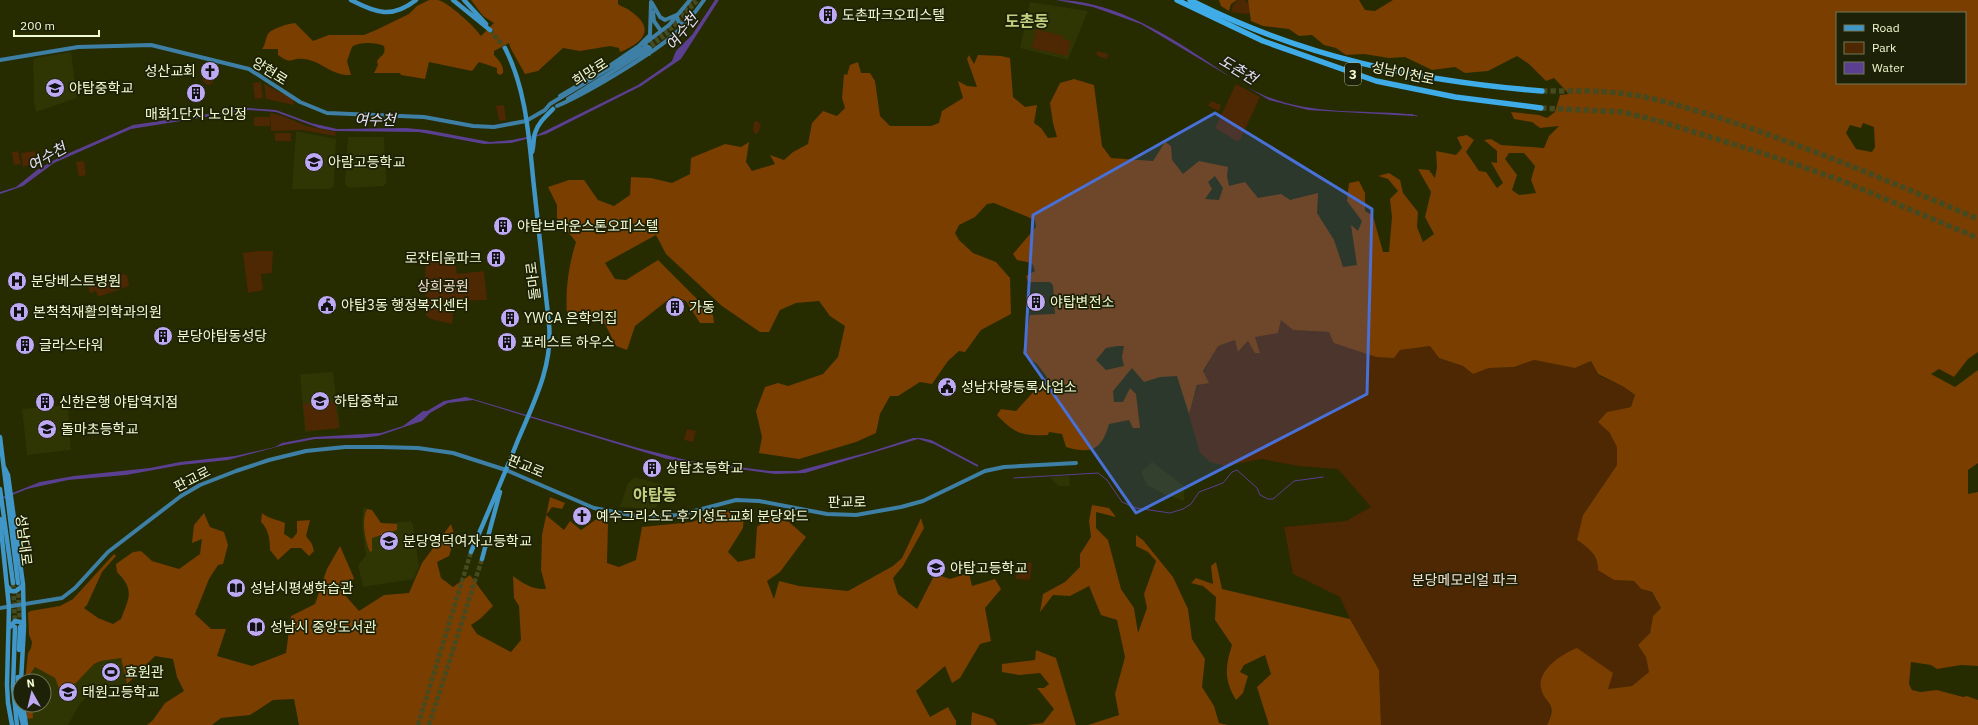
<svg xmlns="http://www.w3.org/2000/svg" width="1978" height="725" font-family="'IBM Plex Sans','Noto Sans KR',sans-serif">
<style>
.built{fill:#2f3503}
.green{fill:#4e2703}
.forest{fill:#793e00;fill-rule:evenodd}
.water{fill:#5b3f91}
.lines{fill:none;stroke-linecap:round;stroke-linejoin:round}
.stream{stroke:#5b3f91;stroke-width:1}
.secondary-tunnel{stroke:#454a20;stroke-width:4;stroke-dasharray:4 2;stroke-linecap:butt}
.primary-tunnel{stroke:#454a20;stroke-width:4.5;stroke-dasharray:4.5 2;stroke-linecap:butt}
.highway-tunnel{stroke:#454a20;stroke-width:5.5;stroke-dasharray:5.5 3;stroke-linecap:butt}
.secondary{stroke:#3e7fa5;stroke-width:4}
.primary{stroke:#3f96c7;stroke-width:4.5}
.highway{stroke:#3face7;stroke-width:5.5}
.marked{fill:#4870d7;fill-opacity:0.2;stroke:#4870d7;stroke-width:3;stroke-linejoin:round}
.labels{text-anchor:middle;stroke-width:3.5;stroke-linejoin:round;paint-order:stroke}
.shield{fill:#1d2107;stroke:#b2b995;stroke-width:1}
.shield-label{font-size:13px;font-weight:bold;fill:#f2fad2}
.poi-label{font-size:14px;fill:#f2fad2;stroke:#1d2107;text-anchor:start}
.street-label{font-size:14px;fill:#f2fad2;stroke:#1d2107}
.park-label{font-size:14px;fill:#f4dece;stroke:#1d2107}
.water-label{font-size:15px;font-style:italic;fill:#e6e1f8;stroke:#1d2107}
.quarter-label{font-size:16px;font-weight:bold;fill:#c1cf7e;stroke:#1d2107}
</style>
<rect width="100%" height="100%" fill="#262b00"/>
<path class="built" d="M1030 2 1088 11 1068 60 1020 48Z
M71 52 77 98 36 112 34 103 33 60 36 58Z
M296 131 336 139 334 186 331 189H292Z
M348 137H384L386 177V183L384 186 349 188 345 184Z
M333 372 340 428 305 432 300 374Z
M68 405 71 450 27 455 22 409Z
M1152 462 1184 486V501L1164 494 1147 485 1141 472Z
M1069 476 1070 486H1058L1050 477Z
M635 477 664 485 656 509 620 507 628 483Z
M363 507 366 508 381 524 410 521 413 525 419 566 414 579 363 587 358 565 366 555 362 527Z
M121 658 127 684 103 687 89 694 80 704 68 725H28L27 719 33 718 32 705H44V681H31V673L35 667 55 678 60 690 76 683 94 664 101 661Z"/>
<path class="green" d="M1238 0H1245L1250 6 1251 12 1247 14 1231 12 1233 5Z
M1036 29 1063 36V39L1071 41 1067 56 1032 48Z
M1098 51 1108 54 1107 59 1098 56 1096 53Z
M215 72 219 74 210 85 206 84 202 80 203 75 212 77Z
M261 82 263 98 255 99 253 83Z
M264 84 293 99 294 105 266 99Z
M1236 84 1260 97 1240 140 1237 141 1215 128Z
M1211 101 1221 105 1219 111 1208 106Z
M504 105 506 120 499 121 496 106Z
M270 113 283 116 306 126 336 132 335 136 302 130 271 131Z
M254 117H270V126H254Z
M757 121 761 125 758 133 755 134 753 130 754 122Z
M275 133H291V141H275Z
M18 151 21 164 14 165 12 152Z
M35 151 36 160 34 163 23 167 21 153Z
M84 161 86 175 79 177 76 162Z
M258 251H273L272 273 261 274 263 290 248 293 243 253Z
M425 251 454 253 457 274 484 271 487 300 454 301 452 324 431 319 426 316Z
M125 274 127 276 129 286 98 297 96 291 90 293 88 286 90 284 110 276Z
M1281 319 1293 330 1329 332 1358 350 1376 357 1400 350 1430 346 1439 358 1463 366 1473 374 1489 368 1514 367 1534 360 1575 368 1591 361 1598 375 1624 387 1635 395 1631 407 1608 412 1609 432 1617 447V465L1583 515C1590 549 1589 555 1614 580L1634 581 1641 589 1651 592 1661 608 1653 616 1650 633 1638 645 1646 657 1649 672 1632 686 1607 689 1541 688C1549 702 1555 709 1547 725H1381L1379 670 1350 619 1340 597 1293 574 1284 527 1346 521 1371 507 1338 469 1299 466 1261 459 1226 466 1210 462 1200 453 1190 419 1189 414C1197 387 1203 370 1218 346L1235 340 1238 352 1243 348 1248 341 1255 353 1260 352 1255 336 1278 333Z
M335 401 339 428 306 431 303 404Z
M687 429 696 431 693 442 684 440Z
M1018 561 1032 563 1030 580 1016 579Z
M117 664 119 678 105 680 103 679V666Z"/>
<path class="forest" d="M429 0C432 0 435 0 438 0 448 2 475 27 481 36L494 23 483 16 471 0H618V4C621 7 625 7 629 10 656 28 645 42 620 52L619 48 610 46 580 51 563 48 538 71 525 74 511 49 509 43 494 51V55C499 61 504 65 503 73L500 75 497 73V68L479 62 472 71 429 62 425 79 401 75 400 73H374L378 65 377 61C382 54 386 55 384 46 376 42 358 42 352 47L347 61 351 75C331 76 322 61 304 59 289 57 294 66 278 55V49H262C266 44 265 39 268 34 272 28 288 24 295 23L313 41 329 35H364L376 30 409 14 417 6Z
M1219 0H1237L1231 4 1229 11 1221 6Z
M1248 0H1359L1365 10 1375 11 1393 0H1978V352L1968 359 1954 377 1939 369 1931 374 1955 387 1978 370V463L1968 470V494L1978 492V666L1961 665 1937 669 1931 665 1911 662 1909 684 1912 690 1920 692 1937 690 1963 697 1967 696 1978 700V725H1547C1559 702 1544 704 1541 688 1537 670 1563 653 1577 648L1613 673 1608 689 1632 686 1649 672 1646 657 1638 645 1650 633 1653 616 1661 608 1652 592 1641 589 1634 581 1614 580 1598 570C1599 556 1588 547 1577 540L1583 515 1617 465V447L1609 432 1598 422 1607 412 1631 407 1635 395 1624 387 1598 374 1591 361 1575 368 1534 360 1514 367 1489 368 1473 374 1463 366 1439 358 1430 346 1400 350 1394 358 1376 357 1334 343 1329 332 1293 330 1281 320 1278 333 1255 337 1260 353H1255L1248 341 1238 352 1235 340 1218 346 1203 371 1209 383 1197 385 1189 414 1177 376 1160 377 1144 382 1132 368 1113 391 1114 402H1123L1130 388 1136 394 1140 428H1133L1129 420 1109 424C1102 449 1092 455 1066 447L1062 434 1049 432 1048 435C1022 436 1015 434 997 415L1001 409 1016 411 1047 377 1037 364 1023 354 1030 315 1055 314 1053 285 1050 282H1028L1026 276 1035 271 1032 263 1017 260 1013 254 1036 227 1035 220 994 203 987 204 975 217 959 225 955 233 959 240 973 253 996 262 1010 278 1011 314 981 330 965 352 959 351 948 361 932 384 920 382 898 396H890L880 414 876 433 856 442 799 459 759 453 762 437 756 411 765 387 778 383 788 386 823 374 838 357 845 326 830 316 819 301 796 303 780 310 769 332H760L722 306 666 254 656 235 605 263 615 279 626 280 658 260 713 315 714 323H700L686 301 673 296 635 326 627 350 616 346 605 324 567 313C565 289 569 264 576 242L557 218V205L548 187 569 180H584L598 200 614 206 630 195 631 177 651 178 672 183 690 174 691 158 725 144 741 147 749 142 746 162 752 171 775 164 770 155 784 160 793 152 808 144 812 123 823 111 837 116 845 108 842 98 844 74 847 75 850 65 858 62 861 73H870L875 81 880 116 890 126H931L939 123 942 111 963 98 958 81 967 86 977 87 967 59 969 55 974 64 978 55 1001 56 1010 58 1013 97 1025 107 1037 105 1034 123 1041 128 1048 138 1057 137 1053 123 1050 103 1060 83 1074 79 1094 85 1102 146 1111 158 1153 161 1165 142 1171 146 1172 160 1183 174 1199 161 1228 167 1227 176 1229 186 1245 182 1258 198 1281 194 1290 200 1318 193 1317 213 1334 240 1343 267 1357 265 1351 225 1358 231 1362 221 1347 201 1349 183 1359 181 1365 193V211L1373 216 1383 252H1389L1392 217 1390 199 1398 191 1388 179 1378 176 1389 173 1400 180 1403 193 1418 212 1417 227 1423 242 1434 234 1425 217 1431 192 1418 169 1429 170 1435 178 1437 167 1436 151 1456 155 1462 148 1457 137 1467 135 1474 140 1466 152 1479 171 1486 172 1497 188 1503 183 1491 162 1497 163V151L1484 140 1491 139 1501 145 1544 148 1549 136 1559 126 1540 128 1532 122 1514 119 1511 112 1539 115 1547 118 1555 112 1560 95 1569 94 1554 78 1546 81 1529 64 1517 56 1488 71 1465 73 1455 67 1432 70 1405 57 1389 58 1364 54 1346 55 1336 48 1324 45 1312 35 1299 36 1289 29 1263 26 1251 21ZM1837 13H1965V83H1837ZM1863 123 1874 127 1875 147 1872 152 1856 149 1846 133 1850 125 1861 128ZM1509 153H1524L1535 166 1531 180 1536 193 1519 195 1512 190 1517 175 1505 159ZM1215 176 1223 188 1219 200 1205 199 1212 189 1208 182ZM1117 346H1124L1122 357 1124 366 1106 370 1096 360 1106 348Z
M550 497 565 503 562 509 552 507 546 515 564 530 570 521 581 530 598 518 608 524 607 563 619 567 636 560 642 527 692 522 724 511H744L743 528 728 552 738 562 755 558 757 527 768 518 789 522 806 537 780 572 767 581 774 599 779 581 799 586 848 591 893 566 902 558 921 518 924 528 903 566 893 578 898 594 917 609 935 574 950 579 969 573 972 586 995 579 1001 589 985 608 991 641 980 644 960 678 952 683 945 666 916 691 930 717 948 707 956 721V725H299L294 699 273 700 250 715 221 718 212 725H147L153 720 165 703 184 691 177 677 173 659 155 656 127 684 121 658 101 661 94 664 76 683 60 691 55 678 35 667 31 673V681H25L28 653 31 648 32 642 29 635 28 613 30 611 60 606 73 599 114 554 116 556 102 572 87 605 84 608 98 618 113 624 121 619C129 598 135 590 117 572L116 564 133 552 141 551 152 561 179 569 200 554 202 539 192 543 194 525 204 513 210 527 224 532 228 545 223 564 218 565 209 579 195 614 211 629H226L217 656 252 666 286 653 291 616 315 604 327 569 340 546 354 578 345 595 359 611 384 595 409 593 422 563 451 524 455 537 449 556 437 562 441 578 453 587 470 575 493 606 480 619 471 625 477 634 511 652 521 640 519 606 514 598 513 576C524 584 533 590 546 589L541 570 542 535Z
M1092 505 1109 508 1116 517 1096 512V528L1108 540 1121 589 1134 608 1138 633 1147 608 1144 594 1156 561 1148 552 1136 546V535L1143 540 1173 577 1188 609 1192 639 1205 659 1202 687 1214 706 1219 723 1228 725H1088L1119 715 1115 694 1125 657 1117 620 1101 615 1089 586 1070 596 1053 595 1040 612 1043 594 1065 582 1080 567V554L1091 537 1089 521Z
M367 509 372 510 381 523 397 524V530L372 538V551L370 552C365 541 361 520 367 509Z
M262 513C269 519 276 519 285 523L284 534 292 539 297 533V521L310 520 306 536 312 544 314 551 309 556 301 548H291L278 560 270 550C270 540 269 530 261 522Z
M1216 562 1222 589 1350 619 1379 670 1381 725H1269L1257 687 1271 674 1265 655 1244 665 1240 672 1248 676 1243 693 1236 700C1224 680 1225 667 1232 645L1215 620 1216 597 1203 586 1191 583 1196 578 1213 584 1211 566Z
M1036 650 1056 658 1076 725H1026L1043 723 1054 709 1037 688H1044L1049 684 1040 673 1019 675 1002 672V664L1035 660Z
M26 705H32L33 718 27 719Z
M972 712 993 719 997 725H971Z"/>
<path class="water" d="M715 0H719L681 59 641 86 546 134 511 143 484 144 419 132 334 131 319 128 276 112 249 110 131 129 54 163 23 186 0 194V192L16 187 37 170 58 158 133 125 248 108 276 110 311 123 337 129 406 128 427 130 490 142 512 140 537 135 638 85 664 67 672 61 676 51 692 35Z
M1056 0C1107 0 1158 29 1199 56 1219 69 1239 84 1261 94 1306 115 1359 110 1407 114H1413V116L1308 110 1269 100 1141 24 1093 7Z
M466 397 638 448 690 461 771 471H797L873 451 913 438H921L931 440 978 465V467L974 465 934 444 918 439 805 473 775 474 667 459 473 400 448 403 430 413 422 421 378 436 361 438 315 439 284 445 228 460 181 465 126 475 68 480 27 489 0 500V498L40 482 74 476 150 468 180 462 235 456 275 447 282 443 314 437 381 433 403 426 423 411H427L444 401Z"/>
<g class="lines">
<path class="stream" d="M1412 115 1417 116
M1014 478 1098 473 1107 480 1122 502 1136 508 1170 513 1183 509 1191 504 1199 492 1223 483 1232 472 1237 470 1257 488 1260 495 1268 499H1273L1294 481 1323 477"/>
<path class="secondary-tunnel" d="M645 47 665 31 694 0
M647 50 667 34 698 0"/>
<path class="primary-tunnel" d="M490 30 505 48
M13 583 15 624
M18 587 20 625
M418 725 471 552
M429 725 482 559"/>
<path class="highway-tunnel" d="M1542 91C1570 91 1599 90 1627 94 1663 99 1700 112 1735 123 1818 151 1898 185 1978 219
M1541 108 1622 112 1659 121 1768 155 1840 180 1978 238"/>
<path class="secondary" d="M652 3 660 17 665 20 674 16
M653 12 654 21 661 31
M676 15 679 23 686 24
M643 44 650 48 649 54
M644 44 669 25 690 0
M0 60 78 47 151 45 249 69 300 102 327 113 424 117 473 126 494 127 526 121 545 110 550 104 645 47
M611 65 639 46 650 35 651 2
M560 96 592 77
M568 99 647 50
M557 106C580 96 602 83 623 70 657 49 681 34 704 0
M0 608 62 598 75 588 108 552 181 496 200 485 236 471 269 460 306 451 345 447H380L418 448 453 453 506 470 594 508 641 517 679 515 736 500 759 501 827 514 856 515 901 507 923 501 985 471 1004 467 1076 463"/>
<path class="primary" d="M351 0C376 13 392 19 416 0
M453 0 490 30
M464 0 486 24
M532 152C534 146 533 139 535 133 538 123 546 116 553 109
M0 437 18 583
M4 467 8 475 23 584 24 627 21 681
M0 489 13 583
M0 519 9 607 7 685 8 703 12 725
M471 552C487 515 503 478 518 440 534 402 553 366 549 324 544 279 539 233 534 187 529 140 527 91 505 48
M482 559 500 492
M8 587 11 591H16L22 586
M10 627 15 621 20 622 23 626
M15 627 13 687 17 725
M19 650 20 627
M18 677 19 708 23 725
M23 705 26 725"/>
<path class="highway" d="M1177 0 1263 41 1376 81 1455 97 1541 108
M1190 0C1302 57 1417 81 1542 91"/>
</g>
<path class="marked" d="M1215 113 1372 209 1367 394 1136 513 1025 353 1033 215Z"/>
<defs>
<g id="building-disc" transform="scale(1)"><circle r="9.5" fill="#bea9f4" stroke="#1d2107"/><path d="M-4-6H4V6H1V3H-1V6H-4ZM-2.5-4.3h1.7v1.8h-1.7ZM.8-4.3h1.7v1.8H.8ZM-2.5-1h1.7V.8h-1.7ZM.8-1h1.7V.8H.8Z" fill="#111"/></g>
<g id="church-disc" transform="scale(1)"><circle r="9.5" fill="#bea9f4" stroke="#1d2107"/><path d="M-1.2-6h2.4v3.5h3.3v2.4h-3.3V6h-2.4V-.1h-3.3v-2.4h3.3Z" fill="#111"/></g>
<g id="school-disc" transform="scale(1)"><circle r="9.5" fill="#bea9f4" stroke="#1d2107"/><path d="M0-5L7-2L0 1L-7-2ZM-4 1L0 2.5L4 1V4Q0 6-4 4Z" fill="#111"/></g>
<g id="hospital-disc" transform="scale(1)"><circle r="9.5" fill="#bea9f4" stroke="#1d2107"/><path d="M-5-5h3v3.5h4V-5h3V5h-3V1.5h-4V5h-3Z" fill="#111"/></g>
<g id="civic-disc" transform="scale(1)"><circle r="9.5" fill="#bea9f4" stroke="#1d2107"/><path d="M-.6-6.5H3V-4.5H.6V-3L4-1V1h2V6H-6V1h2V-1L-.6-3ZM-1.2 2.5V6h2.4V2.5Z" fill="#111"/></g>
<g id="library-disc" transform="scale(1)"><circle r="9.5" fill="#bea9f4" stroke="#1d2107"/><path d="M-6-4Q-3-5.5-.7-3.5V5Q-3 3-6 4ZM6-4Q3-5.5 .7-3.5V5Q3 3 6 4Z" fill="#111"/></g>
<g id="stadium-disc" transform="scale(1)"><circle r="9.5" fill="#bea9f4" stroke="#1d2107"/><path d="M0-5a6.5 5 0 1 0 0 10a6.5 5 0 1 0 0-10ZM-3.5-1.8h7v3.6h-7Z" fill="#111"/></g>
</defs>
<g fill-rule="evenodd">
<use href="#building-disc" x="828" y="15"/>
<use href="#church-disc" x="210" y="71"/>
<use href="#school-disc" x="55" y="88"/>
<use href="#building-disc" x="196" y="93"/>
<use href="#school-disc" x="314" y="162"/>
<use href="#building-disc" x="503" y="226"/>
<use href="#building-disc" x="496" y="258"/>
<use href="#hospital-disc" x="17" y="281"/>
<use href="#building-disc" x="1036" y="302"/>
<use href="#civic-disc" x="327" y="305"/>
<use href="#building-disc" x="675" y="307"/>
<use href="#hospital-disc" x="19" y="312"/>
<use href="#building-disc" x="510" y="318"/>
<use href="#building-disc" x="163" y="336"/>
<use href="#building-disc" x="507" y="342"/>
<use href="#building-disc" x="25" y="345"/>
<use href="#civic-disc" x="947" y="387"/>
<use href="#school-disc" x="320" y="401"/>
<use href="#building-disc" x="45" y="402"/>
<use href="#school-disc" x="47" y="429"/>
<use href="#building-disc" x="652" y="468"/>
<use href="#church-disc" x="582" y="516"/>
<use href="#school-disc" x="389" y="541"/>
<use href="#school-disc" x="936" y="568"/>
<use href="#library-disc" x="236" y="588"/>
<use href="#library-disc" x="256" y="627"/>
<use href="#stadium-disc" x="111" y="672"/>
<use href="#school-disc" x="68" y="692"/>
</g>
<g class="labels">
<rect class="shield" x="1345" y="63" width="16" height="22" rx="3"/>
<g class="shield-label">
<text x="1353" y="79">3</text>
</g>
<g class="poi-label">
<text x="842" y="20">도촌파크오피스텔</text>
<text x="196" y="76" text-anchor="end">성산교회</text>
<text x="69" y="93">야탑중학교</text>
<text x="196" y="119" text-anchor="middle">매화1단지 노인정</text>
<text x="328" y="167">아람고등학교</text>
<text x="517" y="231">야탑브라운스톤오피스텔</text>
<text x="482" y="263" text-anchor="end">로잔티움파크</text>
<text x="31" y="286">분당베스트병원</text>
<text x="1050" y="307">야탑변전소</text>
<text x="341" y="310">야탑3동 행정복지센터</text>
<text x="689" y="312">가동</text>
<text x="33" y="317">본척척재활의학과의원</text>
<text x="524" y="323">YWCA 은학의집</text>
<text x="177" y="341">분당야탑동성당</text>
<text x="521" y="347">포레스트 하우스</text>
<text x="39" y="350">글라스타워</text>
<text x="961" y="392">성남차량등록사업소</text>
<text x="334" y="406">하탑중학교</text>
<text x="59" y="407">신한은행 야탑역지점</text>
<text x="61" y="434">돌마초등학교</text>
<text x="666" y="473">상탑초등학교</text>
<text x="596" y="521">예수그리스도 후기성도교회 분당와드</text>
<text x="403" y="546">분당영덕여자고등학교</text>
<text x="950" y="573">야탑고등학교</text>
<text x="250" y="593">성남시평생학습관</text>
<text x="270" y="632">성남시 중앙도서관</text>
<text x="125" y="677">효원관</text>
<text x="82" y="697">태원고등학교</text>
</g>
<g class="street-label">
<text transform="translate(270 71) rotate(32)" y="5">양현로</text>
<text transform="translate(590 72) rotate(-32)" y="5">희망로</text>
<text transform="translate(1403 73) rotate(12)" y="5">성남이천로</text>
<text transform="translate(533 281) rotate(-97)" y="5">돌마로</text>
<text transform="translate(526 466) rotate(22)" y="5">판교로</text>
<text transform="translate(192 479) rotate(-27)" y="5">판교로</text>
<text transform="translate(847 502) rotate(-1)" y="5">판교로</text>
<text transform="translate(24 540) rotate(83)" y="5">성남대로</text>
</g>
<g class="park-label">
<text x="443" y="291">상희공원</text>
<text x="1465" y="585">분당메모리얼 파크</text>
</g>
<g class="water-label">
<text transform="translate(682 32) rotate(-52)" y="5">여수천</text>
<text transform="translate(1238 70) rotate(31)" y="5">도촌천</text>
<text transform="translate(375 120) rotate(1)" y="5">여수천</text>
<text transform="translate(47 157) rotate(-30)" y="5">여수천</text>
</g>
<g class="quarter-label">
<text x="1027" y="27">도촌동</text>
<text x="655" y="501">야탑동</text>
</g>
</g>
<rect x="1836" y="12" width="130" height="72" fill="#1d2107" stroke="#727858"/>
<rect x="1844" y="25" width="20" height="6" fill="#3f96c7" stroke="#727858"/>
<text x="1872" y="32" font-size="12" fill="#f2fad2">Road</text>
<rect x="1844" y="42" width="20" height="12" fill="#4e2703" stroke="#727858"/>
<text x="1872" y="52" font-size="12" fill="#f2fad2">Park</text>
<rect x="1844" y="62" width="20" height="12" fill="#5b3f91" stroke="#727858"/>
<text x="1872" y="72" font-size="12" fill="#f2fad2">Water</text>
<g transform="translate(32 693) rotate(352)"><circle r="19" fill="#1d2107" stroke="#727858"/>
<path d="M0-3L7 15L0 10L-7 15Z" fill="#bea9f4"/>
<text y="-6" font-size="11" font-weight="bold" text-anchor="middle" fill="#f2fad2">N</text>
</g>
<path d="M14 30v6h85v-6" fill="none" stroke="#f2fad2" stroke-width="2"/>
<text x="20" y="30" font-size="12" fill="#f2fad2" stroke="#1d2107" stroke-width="3" paint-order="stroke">200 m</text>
</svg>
